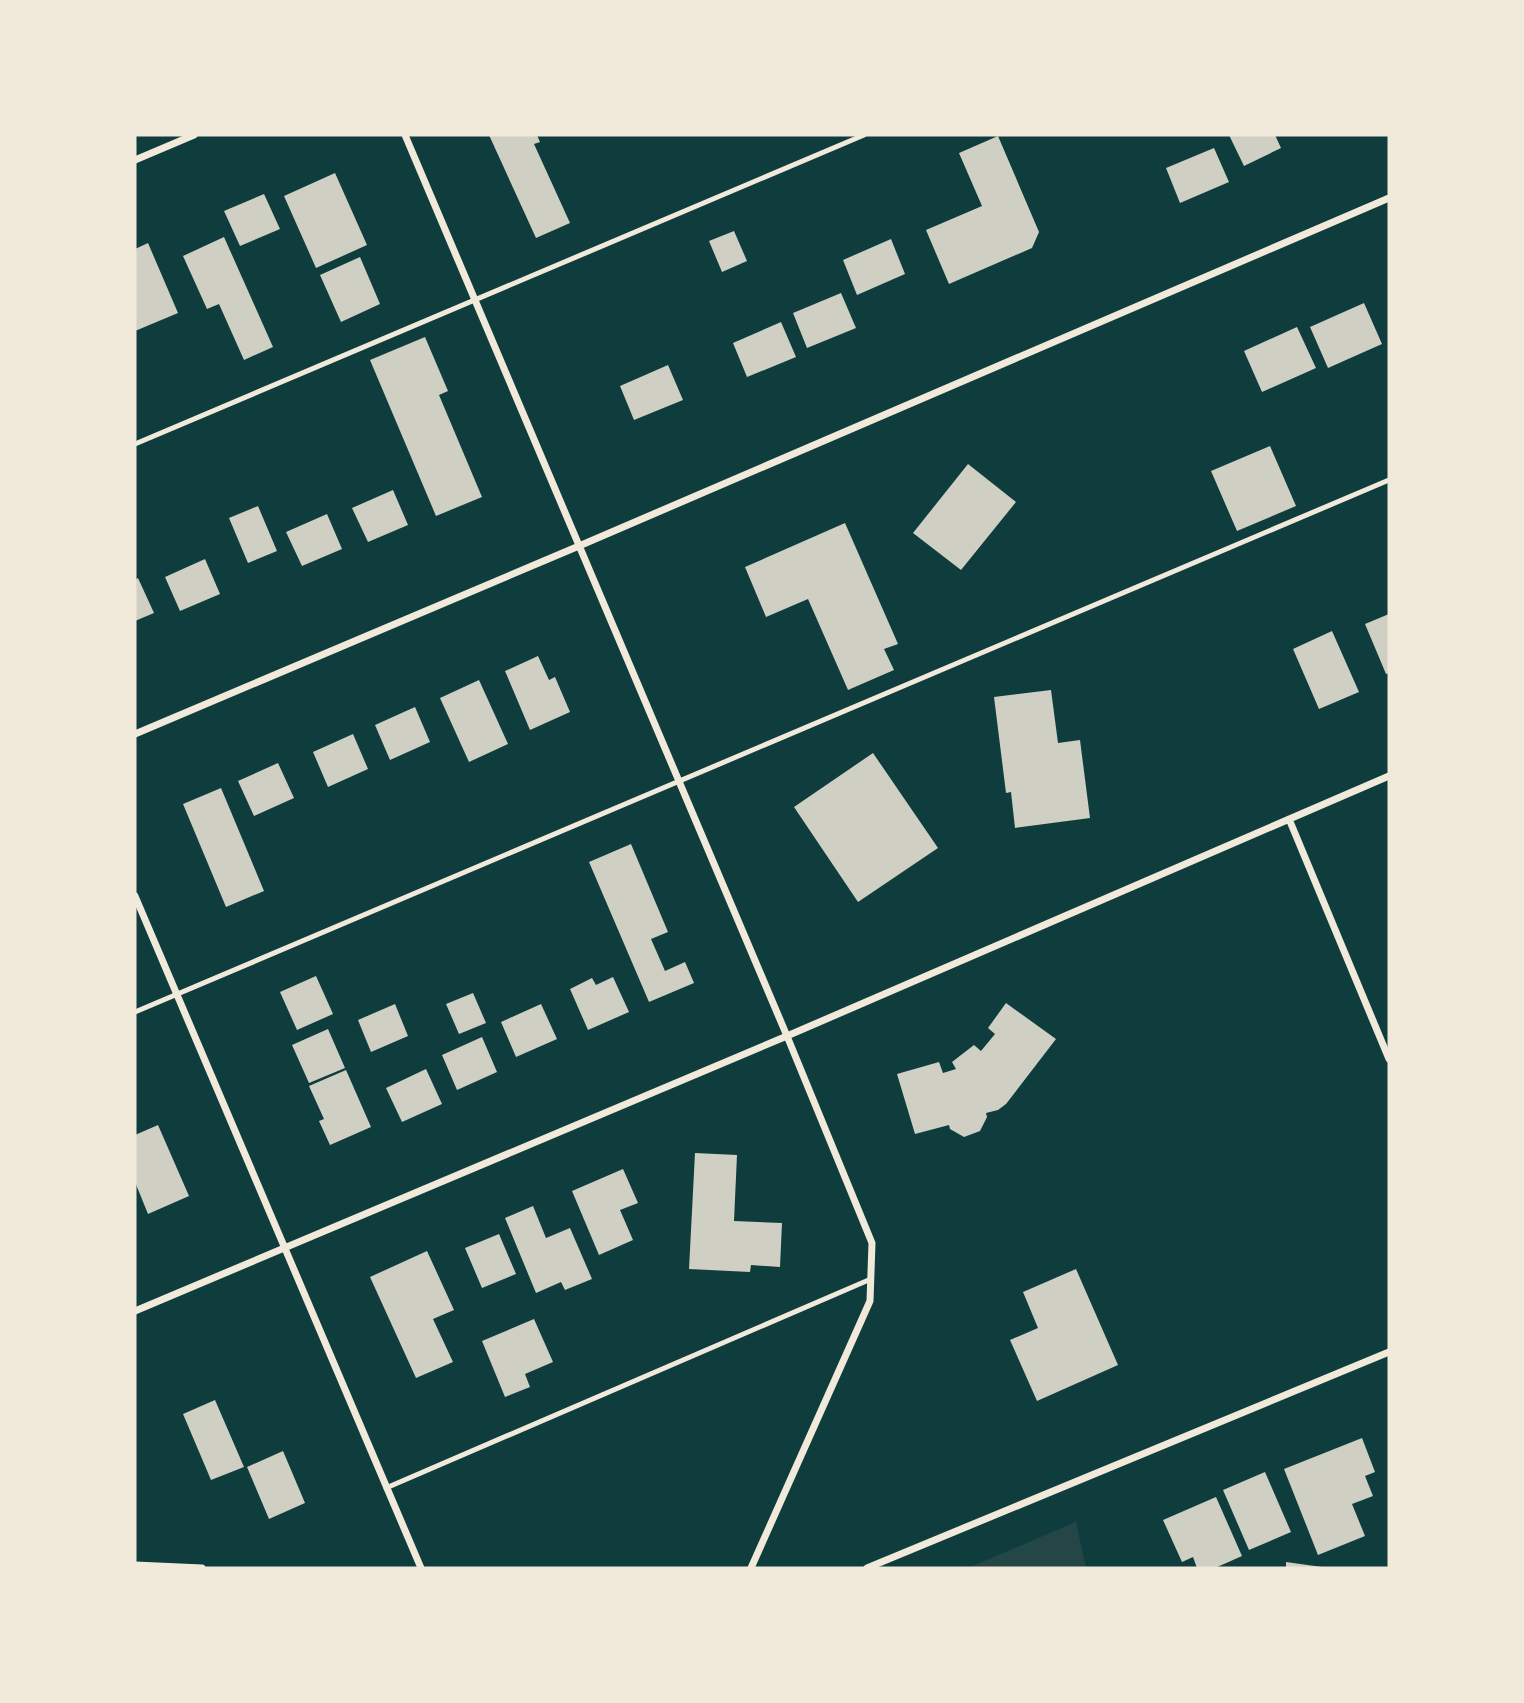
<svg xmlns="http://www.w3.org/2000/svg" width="1524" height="1703" font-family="Raleway,sans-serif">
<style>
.green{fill:#244646}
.building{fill:#cfcfc3}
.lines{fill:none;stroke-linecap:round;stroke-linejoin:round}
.service{stroke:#f1e9da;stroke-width:5}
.minor{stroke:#f1e9da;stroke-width:7}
</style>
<rect width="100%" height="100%" fill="#0f3d3e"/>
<path class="green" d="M1076 1522 1086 1568H968Z"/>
<path class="building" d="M489 135H537L540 142 534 144 570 223 536 238Z
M1229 135H1275L1281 148 1244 166Z
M998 136 1039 232 1032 248 949 284 926 230 982 206 959 153Z
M1214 148 1229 182 1180 203 1166 168Z
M335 173 367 245 316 268 284 196Z
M264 194 280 229 240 246 224 211Z
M734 231 747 261 722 272 709 241Z
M224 237 273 347 244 360 219 304 207 309 183 256Z
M891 239 905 274 857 295 843 260Z
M148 243 178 313 135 331V249Z
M360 257 380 304 341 322 320 275Z
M841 293 856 328 807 348 793 313Z
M1364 303 1382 344 1328 368 1310 327Z
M781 322 796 357 747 377 733 343Z
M1297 327 1316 368 1262 392 1244 351Z
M425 337 448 391 439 395 482 497 436 516 370 360Z
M668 365 683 400 634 420 620 386Z
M1270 446 1296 506 1237 531 1211 471Z
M968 464 1016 502 961 570 913 533Z
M393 490 408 525 368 542 352 508Z
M258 506 277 551 248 563 229 518Z
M327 514 342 549 302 566 286 532Z
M845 523 898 644 884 649 894 670 848 690 808 599 766 617 745 567Z
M205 559 220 594 180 611 165 577Z
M138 578 154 613 135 621V580Z
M1389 614V673L1386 674 1365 624Z
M1332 631 1359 692 1319 709 1293 649Z
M538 656 549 680 555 677 570 712 530 730 505 671Z
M479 680 508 744 469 762 440 698Z
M1051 690 1058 743 1080 740 1090 818 1015 828 1011 792 1006 793 994 697Z
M415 707 430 742 390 760 375 725Z
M353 734 368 769 328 787 313 752Z
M873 753 938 848 858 902 794 807Z
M278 763 294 798 254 816 238 781Z
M221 788 264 891 226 907 183 804Z
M631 844 668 932 651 939 665 971 685 962 694 983 649 1002 589 862Z
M316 976 333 1014 297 1030 280 992Z
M613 977 629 1012 588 1030 570 989 592 978 596 985Z
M473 993 486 1023 459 1034 446 1004Z
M1006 1003 1056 1039 1006 1104 998 1110 986 1113 987 1117 980 1131 964 1137 950 1129 949 1125 915 1134 897 1074 939 1062 943 1073 956 1069 952 1062 974 1045 981 1051 995 1034 988 1028Z
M395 1004 408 1036 371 1052 358 1020Z
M541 1004 557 1039 516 1057 501 1022Z
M328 1029 345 1068 309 1083 292 1045Z
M482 1037 497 1072 457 1090 442 1055Z
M426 1069 442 1104 402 1122 386 1088Z
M346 1070 371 1127 330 1145 319 1121 324 1119 309 1086Z
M158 1125 189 1196 148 1214 135 1182V1135Z
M695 1153 737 1155 734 1221 782 1223 780 1267 751 1265 750 1272 689 1269Z
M623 1169 638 1203 620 1210 633 1240 599 1255 572 1191Z
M533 1206 546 1238 570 1228 592 1279 565 1290 561 1282 536 1293 505 1218Z
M499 1234 516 1274 482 1288 465 1248Z
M427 1251 454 1310 433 1319 453 1362 416 1378 370 1277Z
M1076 1269 1118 1365 1037 1401 1010 1340 1038 1328 1023 1292Z
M534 1319 553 1362 525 1374 530 1387 505 1397 482 1341Z
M215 1400 244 1467 211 1480 183 1414Z
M1362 1438 1375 1472 1365 1476 1373 1496 1352 1504 1365 1536 1318 1555 1284 1469Z
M283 1451 305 1503 269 1519 247 1467Z
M1265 1472 1291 1532 1249 1550 1223 1490Z
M1216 1497 1242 1556 1215 1568H1197L1193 1557 1182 1562 1163 1520Z
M1286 1562 1322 1567V1568H1286Z"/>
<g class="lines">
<path class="service" d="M135 444 864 135
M135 1012 1389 480
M386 1488 871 1279"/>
<path class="minor" d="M405 135 787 1036 872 1243 870 1301 751 1568
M135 160 194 135
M135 734 579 546 1389 198
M1289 819 1389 1059
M135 896 421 1568
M135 1311 787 1036 1389 776
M135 1565 202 1568
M867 1568 1389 1352"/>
</g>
<rect width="1524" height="1703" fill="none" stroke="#f1e9da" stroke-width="273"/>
</svg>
